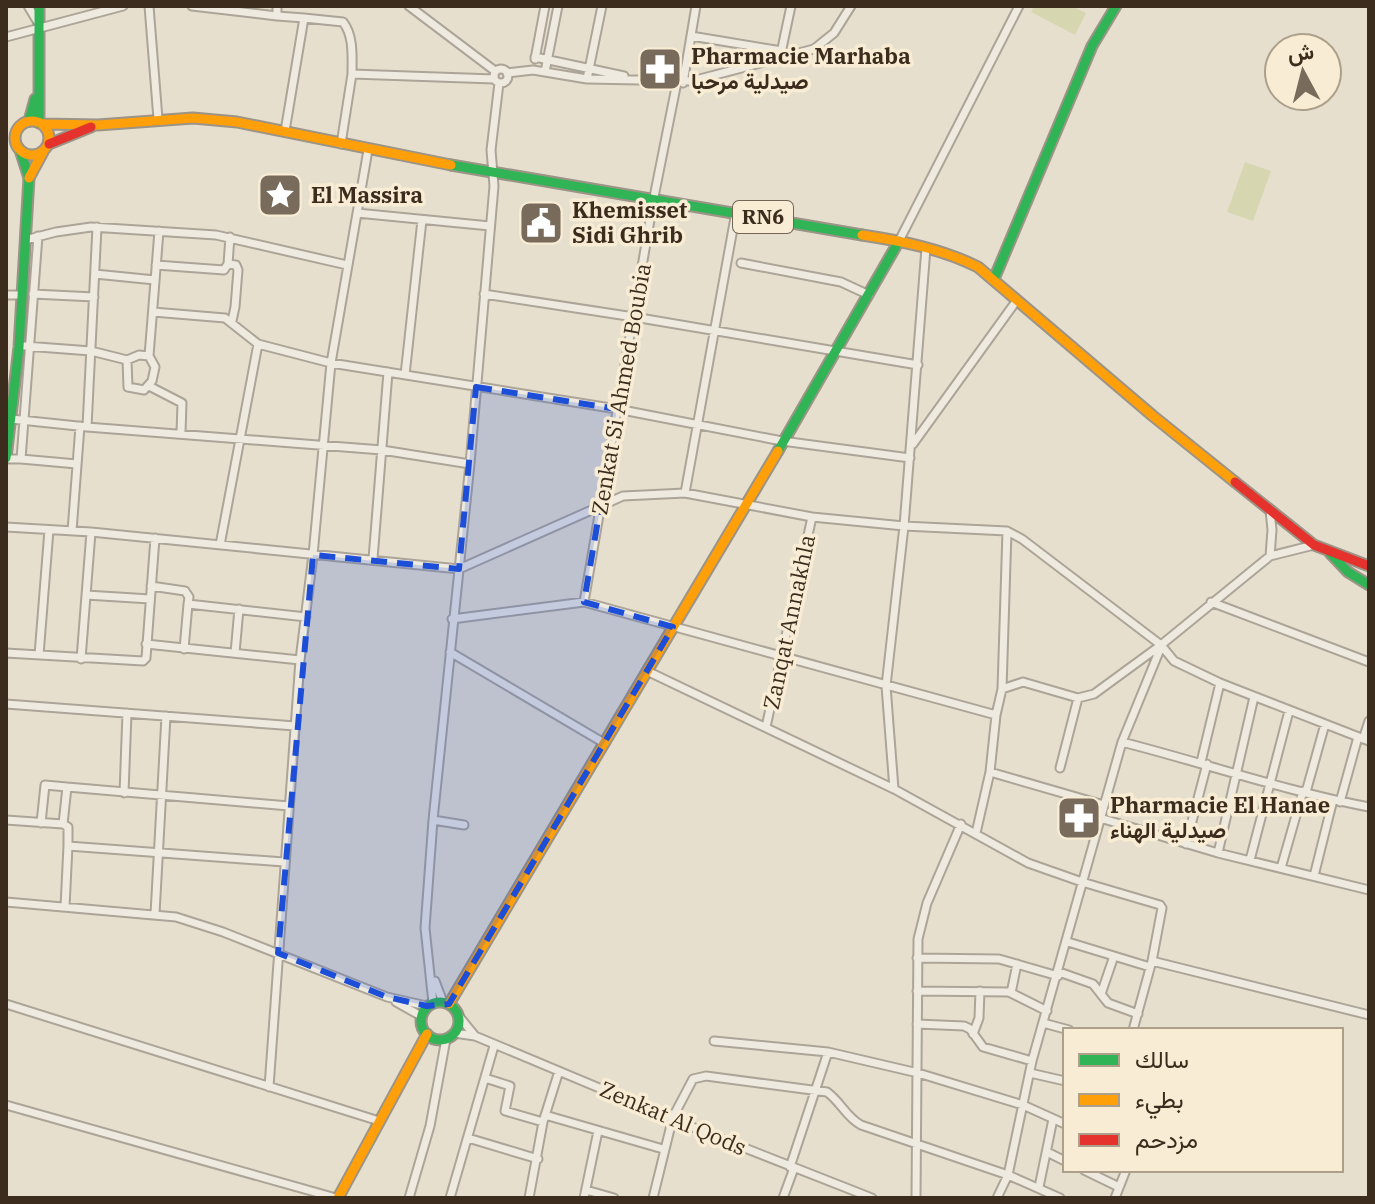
<svg xmlns="http://www.w3.org/2000/svg" width="1375" height="1204" font-family="'IBM Plex Serif',Vazirmatn,serif">
<style>
.green{fill:#d6d7b0}
.lines{fill:none;stroke-linecap:round;stroke-linejoin:round}
.street-casing{stroke:#aca497;stroke-width:11}
.fast-casing{stroke:#9b9487;stroke-width:13}
.slow-casing{stroke:#9b9487;stroke-width:13}
.jam-casing{stroke:#9b9487;stroke-width:13}
.street{stroke:#eeeae0;stroke-width:7}
.fast{stroke:#30b455;stroke-width:9}
.slow{stroke:#ff9f0a;stroke-width:9}
.jam{stroke:#e5322d;stroke-width:9}
.marked{fill:#1d4ed8;fill-opacity:0.2;stroke:#1d4ed8;stroke-width:6;stroke-dasharray:16 10;stroke-linejoin:round}
.labels{text-anchor:middle;stroke-width:7;stroke-linejoin:round;paint-order:stroke}
.shield{fill:#f8edd4;stroke:#746655;stroke-width:2}
.shield-label{font-size:20px;font-weight:bold;fill:#3c2c1e}
.poi-label{font-size:22px;font-weight:bold;fill:#3c2c1e;stroke:#f8edd4;text-anchor:start}
.street-label{font-size:22px;fill:#3c2c1e;stroke:#f8edd4}
</style>
<rect width="100%" height="100%" fill="#e6dfce"/>
<path class="green" d="M1034 6H1072L1086 13 1075 35 1031 12Z
M1245 162 1271 171 1253 221 1227 212Z"/>
<g class="lines">
<g class="street-casing">
<path id="street" d="M28 6 37 21
M149 6 158 119
M192 6 277 16
M277 6V16L304 18
M409 6 495 71
M691 36 782 51
M6 37 123 6
M781 53 791 6
M535 57 624 76
M535 59 545 6
M494 76a7 7 0 1 1 14 0a7 7 0 1 1-14 0Z
M545 72 558 6
M507 73 533 70 587 79 692 81 814 49 834 33 851 6
M587 79 602 6
M683 83 696 6
M285 131 304 18 343 22C354 36 352 57 352 74
M341 144 352 74 494 79
M357 213 490 226
M25 240 56 232 91 227 216 235 347 265
M899 241 1019 6
M741 263 841 282 869 295
M228 264 236 265 238 270 235 307 232 321
M156 265 224 270 228 264 230 237
M95 274 155 280
M33 294 94 297
M484 294 634 317 918 365
M6 295H21
M153 312 225 318 258 344 331 363 617 409 782 441 910 458
M25 346 91 351 127 360 139 355 149 356
M127 360 128 387 144 390 152 381 155 367 149 356 159 231
M405 375 422 220
M149 386 182 403 181 433
M11 419 87 427 382 450 470 464
M87 427 97 227
M913 444 1017 300
M6 459H21L38 236
M21 459 77 464
M685 493 736 212
M1270 510 1272 530 1270 556
M6 527 91 532 459 569 623 496 685 493 812 517 904 526 1007 531 1022 539 1161 645 1174 661 1220 683 1369 741
M72 531 80 426
M220 545 258 344
M373 559 388 372
M151 586 185 591 189 597 188 604 306 617
M86 595 150 599
M584 602 654 197 677 82
M1211 602 1369 662
M452 619 584 602 996 715 1002 689 1023 682 1078 698 1094 694 1161 645 1270 556 1314 545
M146 644 300 660
M184 649 188 604
M450 652 604 743
M6 653 143 661 146 658 155 538
M235 653 239 609
M39 655 49 530
M81 659 91 532
M647 671 894 789 1028 863 1082 882 1160 905 1162 908 1152 961 1133 1030
M1002 689 1007 531
M6 704 295 726
M766 727 812 517
M1363 739 1369 721
M1122 742C1204 763 1285 791 1369 807
M1201 762 1220 683
M1060 768 1078 698
M990 772 1104 805
M894 789 886 686 904 526 926 248
M1306 792 1325 724
M124 793 127 713
M1340 802 1358 737
M1100 818 1218 853 1369 890
M6 820 63 824 67 787 289 806
M433 820 464 825
M41 823 45 785 67 787
M63 824 68 827V846
M976 833 990 772 996 715
M1186 844 1207 764
M1218 853 1254 697
M1250 860 1289 711
M1281 868 1303 791
M1314 876 1333 800
M6 902 176 917 223 932 387 997 427 1006
M65 907 68 846 284 862
M155 914 166 716
M1068 942 1150 967
M917 958 999 959 1058 976
M1152 961 1369 1015
M1059 972 1093 984 1108 1003 1138 1014
M435 981 443 1002
M917 991 1009 992 1047 1011
M1011 993 1017 964
M1101 994 1114 956
M396 1002 421 1016
M433 1003 425 928 433 820 470 464 494 186 491 150 499 83
M6 1004 379 1121
M458 1015 475 1036
M1043 1023 1069 1030
M917 1024 964 1026 970 1029 983 1047 1032 1061
M454 1033 475 1036 709 1134 872 1198
M973 1034 979 1018 980 991
M714 1041 828 1052 918 1073 1023 1105 1065 1124
M1030 1073 1065 1081
M485 1078 510 1086 505 1111 543 1122
M269 1087 300 660 313 555 331 363 368 150
M6 1105 336 1198
M545 1115 663 1149
M468 1138 538 1159
M1047 1152 1065 1161
M790 1167 828 1052
M1084 1170 1119 1187
M1039 1187 1053 1119
M586 1190 614 1198
M409 1198 430 1126 446 1039
M450 1198 494 1046
M529 1198 543 1122 559 1071
M584 1198 598 1131
M653 1198 673 1117 693 1079 706 1076 827 1092C841 1102 846 1117 861 1125L1008 1175 1060 1198
M783 1198 794 1168
M916 1198 918 939 927 903 961 824
M997 1198 1008 1175 1032 1061 1122 742 1161 647
M1115 1198 1126 1170"/>
</g>
<g class="fast-casing">
<path id="fast" d="M39 6V123
M29 121 35 99
M451 165 862 235
M994 279 1092 46 1116 6
M778 451 899 241
M6 458 19 347 29 178 20 150
M1330 553 1348 572 1369 585
M421 1021a19 19 0 1 1 38 0a19 19 0 1 1-38 0Z"/>
</g>
<g class="slow-casing">
<path id="slow" d="M15 138a17 17 0 1 1 34 0a17 17 0 1 1-34 0Z
M43 124 98 125 193 118 237 122 451 165
M29 178 43 152
M862 235C902 241 942 249 978 267L1153 416 1235 482
M449 1004 778 451
M338 1198 427 1034"/>
</g>
<g class="jam-casing">
<path id="jam" d="M49 144 91 127
M1235 482 1314 545 1369 566"/>
</g>
<use href="#street" class="street"/>
<use href="#fast" class="fast"/>
<use href="#slow" class="slow"/>
<use href="#jam" class="jam"/>
</g>
<path class="marked" d="M476 387 617 409 584 602 673 627 449 1004 427 1006 387 997 278 953 313 555 459 569Z"/>
<defs>
<g id="pharmacy-square" transform="scale(2.3)"><rect x="-9" y="-9" width="18" height="18" rx="4" fill="#786b5c" stroke="#f8edd4"/><path d="M-2-6h4v4h4v4h-4v4h-4v-4h-4v-4h4Z" fill="#fff"/></g>
<g id="sight-square" transform="scale(2.3)"><rect x="-9" y="-9" width="18" height="18" rx="4" fill="#786b5c" stroke="#f8edd4"/><path d="M0-6L1.8-2.2L6-1.7L2.9 1.2L3.7 5.4L0 3.3L-3.7 5.4L-2.9 1.2L-6-1.7L-1.8-2.2Z" fill="#fff"/></g>
<g id="civic-square" transform="scale(2.3)"><rect x="-9" y="-9" width="18" height="18" rx="4" fill="#786b5c" stroke="#f8edd4"/><path d="M-.6-6.5H3V-4.5H.6V-3L4-1V1h2V6H-6V1h2V-1L-.6-3ZM-1.2 2.5V6h2.4V2.5Z" fill="#fff"/></g>
</defs>
<g fill-rule="evenodd">
<use href="#pharmacy-square" x="660" y="69"/>
<use href="#sight-square" x="280" y="195"/>
<use href="#civic-square" x="541" y="223"/>
<use href="#pharmacy-square" x="1079" y="818"/>
</g>
<g class="labels">
<rect class="shield" x="733" y="201" width="60" height="32" rx="6"/>
<g class="shield-label">
<text x="763" y="224">RN6</text>
</g>
<g class="poi-label">
<text x="691" y="64">Pharmacie Marhaba<tspan x="691" dy="25">صيدلية مرحبا</tspan></text>
<text x="311" y="203">El Massira</text>
<text x="572" y="218">Khemisset<tspan x="572" dy="25">Sidi Ghrib</tspan></text>
<text x="1110" y="813">Pharmacie El Hanae<tspan x="1110" dy="25">صيدلية الهناء</tspan></text>
</g>
<g class="street-label">
<text transform="translate(621 389) rotate(-80)" y="8">Zenkat Si Ahmed Boubia</text>
<text transform="translate(789 622) rotate(-78)" y="8">Zanqat Annakhla</text>
<text transform="translate(673 1118) rotate(23)" y="8">Zenkat Al Qods</text>
</g>
</g>
<rect width="1375" height="1204" fill="none" stroke="#3c2c1e" stroke-width="16"/>
<rect x="1063" y="1028" width="280" height="144" fill="#f8edd4" stroke="#ada08b" stroke-width="2"/>
<rect x="1079" y="1054" width="40" height="12" fill="#30b455" stroke="#ada08b" stroke-width="2"/>
<text x="1135" y="1068" font-size="24" fill="#3c2c1e">سالك</text>
<rect x="1079" y="1094" width="40" height="12" fill="#ff9f0a" stroke="#ada08b" stroke-width="2"/>
<text x="1135" y="1108" font-size="24" fill="#3c2c1e">بطيء</text>
<rect x="1079" y="1134" width="40" height="12" fill="#e5322d" stroke="#ada08b" stroke-width="2"/>
<text x="1135" y="1148" font-size="24" fill="#3c2c1e">مزدحم</text>
<g transform="translate(1303 72) rotate(353)"><circle r="38" fill="#f8edd4" stroke="#ada08b" stroke-width="2"/>
<path d="M0-6L14 30L0 20L-14 30Z" fill="#786b5c"/>
<text y="-12" font-size="22" font-weight="bold" text-anchor="middle" fill="#3c2c1e">ش</text>
</g>
</svg>
